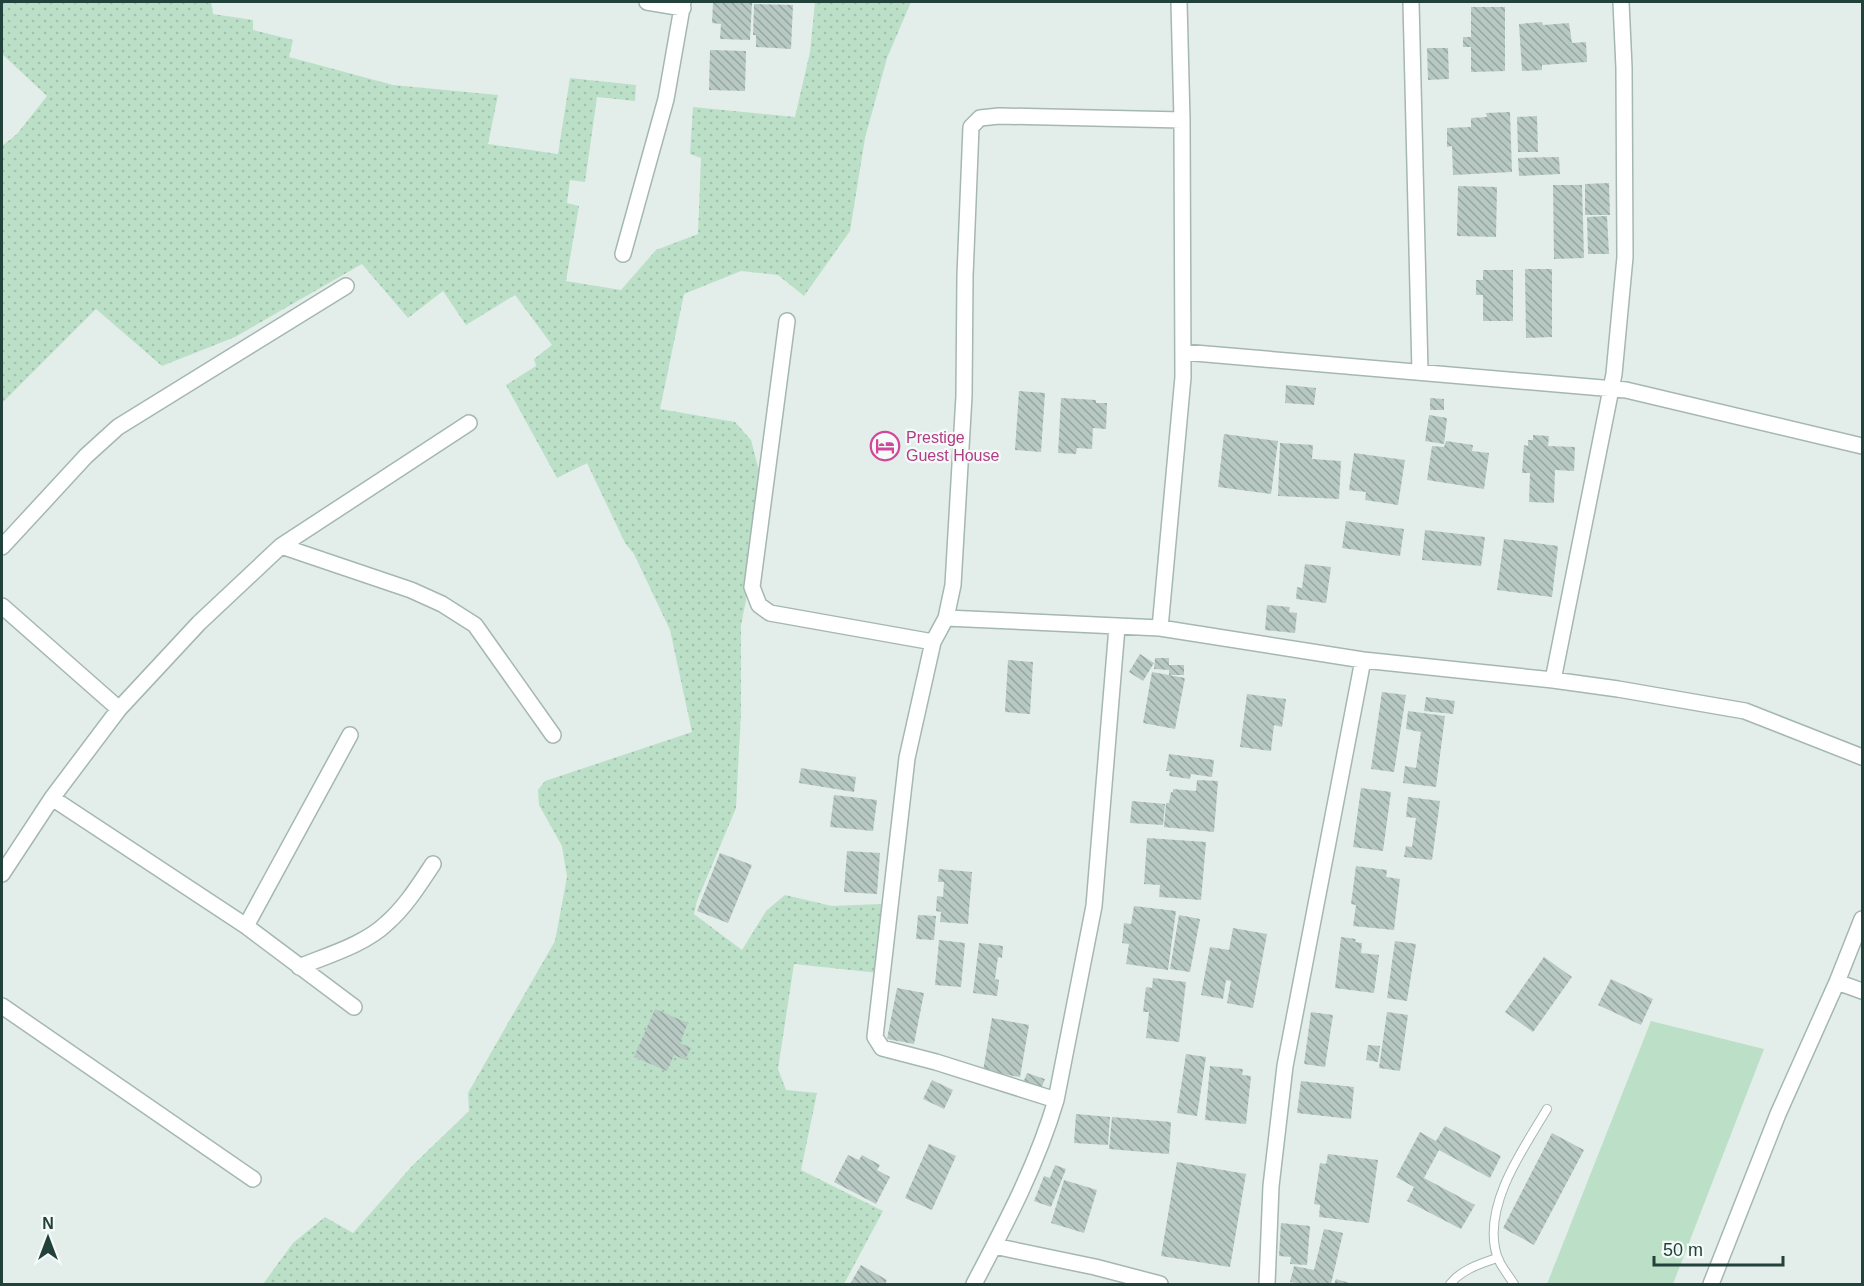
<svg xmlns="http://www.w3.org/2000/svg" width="1864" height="1286" font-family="Arial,sans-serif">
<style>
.grass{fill:url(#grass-dots)}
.pitch{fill:#bbe0c7}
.building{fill:url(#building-back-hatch)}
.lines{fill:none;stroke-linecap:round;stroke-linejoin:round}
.lane-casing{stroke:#a5b7b2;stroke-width:10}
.street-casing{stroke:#a5b7b2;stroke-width:18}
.lane{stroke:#fff;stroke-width:8}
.street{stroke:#fff;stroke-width:15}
.labels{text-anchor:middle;stroke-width:4.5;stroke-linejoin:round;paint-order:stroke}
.hotel-label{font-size:16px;fill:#b23c85;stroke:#f4faf7;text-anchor:start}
</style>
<defs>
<pattern id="grass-dots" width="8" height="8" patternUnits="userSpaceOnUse" patternTransform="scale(1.5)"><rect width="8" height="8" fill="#bbe0c7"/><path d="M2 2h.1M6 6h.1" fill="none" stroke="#a0c1ac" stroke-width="1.8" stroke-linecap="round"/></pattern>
<pattern id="building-back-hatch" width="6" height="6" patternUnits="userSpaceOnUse" patternTransform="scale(1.5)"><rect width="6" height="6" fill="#b8c9c3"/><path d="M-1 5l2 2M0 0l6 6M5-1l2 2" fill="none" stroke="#95a59f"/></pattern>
</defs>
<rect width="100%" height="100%" fill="#e3eeea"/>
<path class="grass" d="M2 2H211L213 14 253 20V30L293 40 289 57 393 85 498 95 488 144 558 154 570 78 636 85 635 101 597 97 585 182 570 180 567 203 579 206 566 281 621 290 656 250 698 234 701 158 690 154 693 107 795 117 810 52 815 2H911L887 58 865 138 850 231 804 296 778 275 741 271 684 294 660 409 735 422 751 440 759 471 746 600 741 625V713L736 808 697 901 694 914 742 950 766 911 785 895 832 906 881 904 879 973 794 964 778 1069 786 1090 817 1093 801 1170 883 1211 844 1284H263L293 1243 325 1217 353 1233 412 1166 469 1111 468 1093 555 941 567 877 562 846 539 805 538 790 545 781 692 732 670 630 634 554 625 543 587 463 557 478 506 385 536 366 534 359 552 345 515 295 466 325 443 291 408 318 362 264 235 337 162 366 96 309 2 403V146L17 134 47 96 2 54Z"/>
<path class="pitch" d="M1651 1021 1764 1049 1673 1284H1547Z"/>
<path class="building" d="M713 2 752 3 750 40 720 39 721 24 712 23Z
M754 4 793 5 791 49 756 47V35H753Z
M1471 7H1505V71L1471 72V47H1463V37H1471Z
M1542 22 1543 25 1569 23 1572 43 1586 42 1587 62 1542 65V70L1522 71 1519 24Z
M1427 48H1448L1449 79 1428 80Z
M710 50 746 51 745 91 709 90Z
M1510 112 1512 172 1453 175 1452 146 1447 147V128L1471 127V118L1487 117 1486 113Z
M1537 116 1538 152H1518L1517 117Z
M1559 157 1560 174 1519 176 1518 158Z
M1609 183 1610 215H1585V184Z
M1553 185H1582L1584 258 1554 259Z
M1458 186 1497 187 1496 237 1457 236Z
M1607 216 1609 254H1588L1587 217Z
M1525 269H1552V337L1526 338Z
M1483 270H1513V321H1483V295H1476V280H1483Z
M1286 385 1316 388 1314 405 1285 403Z
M1019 391 1045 393 1041 452 1015 450Z
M1061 398 1096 400V403H1107L1106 429 1093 428 1092 449 1077 448 1076 454 1058 453Z
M1430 398 1444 399V410H1430Z
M1429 415 1447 418 1444 444 1425 441Z
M1224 434 1278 441 1271 494 1218 487Z
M1533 435 1549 436 1548 446 1575 447 1574 471 1555 470 1554 503 1529 502 1530 473H1522L1524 445 1528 446V440H1533Z
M1446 441 1473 445 1472 451 1489 453 1484 489 1427 480 1432 446 1444 447Z
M1280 443 1313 445 1312 459 1341 461 1339 499 1278 496Z
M1354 453 1405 460 1398 505 1365 500 1366 492 1349 490Z
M1346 521 1404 529 1400 556 1342 548Z
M1425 530 1485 537 1481 566 1422 560Z
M1504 539 1558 546 1552 597 1497 590Z
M1305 564 1331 567 1326 603 1296 599 1297 587 1302 588Z
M1267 605 1290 607 1289 612 1297 613 1295 633 1265 630Z
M1140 654 1154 663 1143 681 1129 672Z
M1155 658H1169V665H1184V675H1169V670L1154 669Z
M1008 660 1033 662 1030 714 1005 712Z
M1152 672 1185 678 1175 729 1143 723Z
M1382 692 1406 695 1394 772 1371 769Z
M1247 694 1286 699 1282 727 1274 725 1271 751 1240 747Z
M1426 697 1455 701 1453 714 1424 711Z
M1408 711 1445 716 1436 787 1403 783 1405 766 1416 768 1421 732 1406 729Z
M1169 754 1214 760 1212 777 1191 774 1190 779 1169 776 1170 771H1166Z
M801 768 856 777 854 792 799 783Z
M1197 780 1218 781 1214 832 1164 827 1166 803H1169L1171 792H1173V789L1196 791Z
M1361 788 1391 792 1383 851 1353 847Z
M834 795 877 800 873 831 830 827Z
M1408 797 1440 801 1432 860 1404 857 1406 846 1412 847 1416 818 1406 817Z
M1132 801 1165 804 1163 825 1130 823Z
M1147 838 1206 842 1201 900 1159 897 1160 885 1144 884Z
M847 851 880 853 877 894 844 892Z
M720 853 752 865 728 923 697 911Z
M1356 866 1387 870 1386 877 1400 879 1394 930 1353 926 1356 905 1351 904Z
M939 869 972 872 968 924 940 922 941 912 936 911 937 896 943 897 944 882H938Z
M1134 906 1176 911 1168 970 1126 964 1129 944 1122 943 1124 923 1131 924Z
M918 915 936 916 934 940 916 939Z
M1179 915 1200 919 1190 972 1170 969Z
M1233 928 1267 934 1253 1008 1227 1003 1231 981 1226 980 1223 999 1201 995 1210 947 1229 950Z
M1341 937 1356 939 1355 942 1362 943 1361 953 1379 955 1374 993 1335 988Z
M939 940 965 943 961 987 935 985Z
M1395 941 1416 944 1407 1001 1387 998Z
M979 943 1003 946 1002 958 998 957 995 979 999 980 997 996 973 993Z
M1544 957 1572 977 1533 1032 1505 1012Z
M1153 978 1186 982 1179 1042 1146 1038 1149 1012H1143L1146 987 1152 988Z
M1611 979 1653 999 1641 1025 1598 1005Z
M897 988 924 993 914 1044 887 1039Z
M655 1009 688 1023 680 1043 691 1048 685 1060 674 1055 667 1071 634 1057Z
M1311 1012 1333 1015 1325 1067 1304 1064Z
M1387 1012 1408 1015 1400 1071 1379 1068Z
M992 1018 1029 1025 1020 1077 983 1071Z
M1368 1045 1380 1046 1378 1062 1366 1060Z
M1186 1054 1206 1057 1197 1116 1177 1113Z
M1210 1066 1243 1069 1242 1075 1251 1076 1246 1124 1205 1120Z
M1027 1073 1045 1079 1041 1089 1023 1083Z
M932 1080 953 1090 944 1109 923 1099Z
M1301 1081 1354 1087 1351 1119 1297 1113Z
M1076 1114 1110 1117 1108 1145 1074 1143Z
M1112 1117 1171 1122 1169 1154 1109 1149Z
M1445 1126 1501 1156 1490 1178 1439 1150 1424 1178 1475 1205 1461 1229 1407 1201 1414 1187 1396 1177 1420 1132 1436 1141Z
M1552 1133 1584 1150 1534 1245 1503 1228Z
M929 1144 956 1156 932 1210 905 1198Z
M1328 1154 1378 1160 1369 1223 1319 1217 1320 1205 1314 1204 1320 1163 1326 1164Z
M848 1155 859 1160 862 1155 880 1165 877 1170 890 1177 876 1204 834 1182Z
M1177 1162 1246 1174 1230 1267 1161 1256Z
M1055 1165 1066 1169 1051 1207 1034 1201 1044 1176 1050 1178Z
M1064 1180 1097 1190 1084 1233 1051 1223Z
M1281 1223 1310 1226 1307 1265 1290 1264 1291 1257 1279 1256Z
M1324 1229 1343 1233 1331 1284H1303L1290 1282 1294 1266 1314 1270Z
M861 1265 887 1280 885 1284H850Z
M1336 1279 1353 1284H1334Z"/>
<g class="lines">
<g class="lane-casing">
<path id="lane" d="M1450 1284C1462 1269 1480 1264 1497 1258
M1514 1284C1507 1273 1497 1262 1495 1248 1486 1200 1524 1148 1547 1109"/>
</g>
<g class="street-casing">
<path id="street" d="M647 2 683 8
M1411 2 1420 372
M623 254 666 99 683 2
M787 321 752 587 759 605 770 613 933 642
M1183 352 1626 390 1862 446
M281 546 411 590 442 604 475 625 553 735
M2 547 86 456 118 427 346 286
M2 606 119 709
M946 618 1160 628 1363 660 1553 680 1618 689 1745 711 1862 757
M1160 628 1183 377 1182 120 1179 2
M1553 680 1614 374 1625 257 1624 68 1621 2
M52 798 246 926 354 1007
M2 874 52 798 119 709 199 623 281 546 469 423
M246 926 350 735
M299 967C328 955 364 945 387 923 406 906 419 885 433 864
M1837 982 1862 991
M2 1006 253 1179
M1056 1100 936 1062 882 1048 875 1037 907 758 933 642 946 618 953 585 964 396 965 276 971 127 980 118 999 116 1182 120
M994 1246 1095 1267 1160 1284
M974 1284C1005 1225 1037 1165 1056 1100L1094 906 1117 627
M1267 1284 1271 1186 1285 1066 1363 660
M1711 1284 1778 1114 1837 982 1862 919"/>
</g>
<use href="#lane" class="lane"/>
<use href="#street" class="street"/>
</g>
<defs>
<g id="hotel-ring" transform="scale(1.5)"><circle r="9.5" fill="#f4faf7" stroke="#d1479c" stroke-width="1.5"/><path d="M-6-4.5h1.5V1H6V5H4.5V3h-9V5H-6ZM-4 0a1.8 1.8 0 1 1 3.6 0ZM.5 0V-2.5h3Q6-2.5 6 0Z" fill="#d1479c"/></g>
</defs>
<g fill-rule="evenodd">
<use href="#hotel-ring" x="885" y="446"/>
</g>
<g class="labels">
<g class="hotel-label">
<text x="906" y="443">Prestige<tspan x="906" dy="18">Guest House</tspan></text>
</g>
</g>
<rect width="1864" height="1286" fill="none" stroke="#22413a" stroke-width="6"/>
<g transform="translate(48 1238)" stroke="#f4faf7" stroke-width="4.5" paint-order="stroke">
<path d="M0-4.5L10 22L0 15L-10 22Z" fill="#22413a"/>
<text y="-9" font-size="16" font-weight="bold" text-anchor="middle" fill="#22413a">N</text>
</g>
<path d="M1654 1256v9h129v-9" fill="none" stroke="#22413a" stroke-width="3"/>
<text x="1663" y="1256" font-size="18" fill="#22413a" stroke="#f4faf7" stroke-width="4.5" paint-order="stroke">50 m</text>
</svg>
